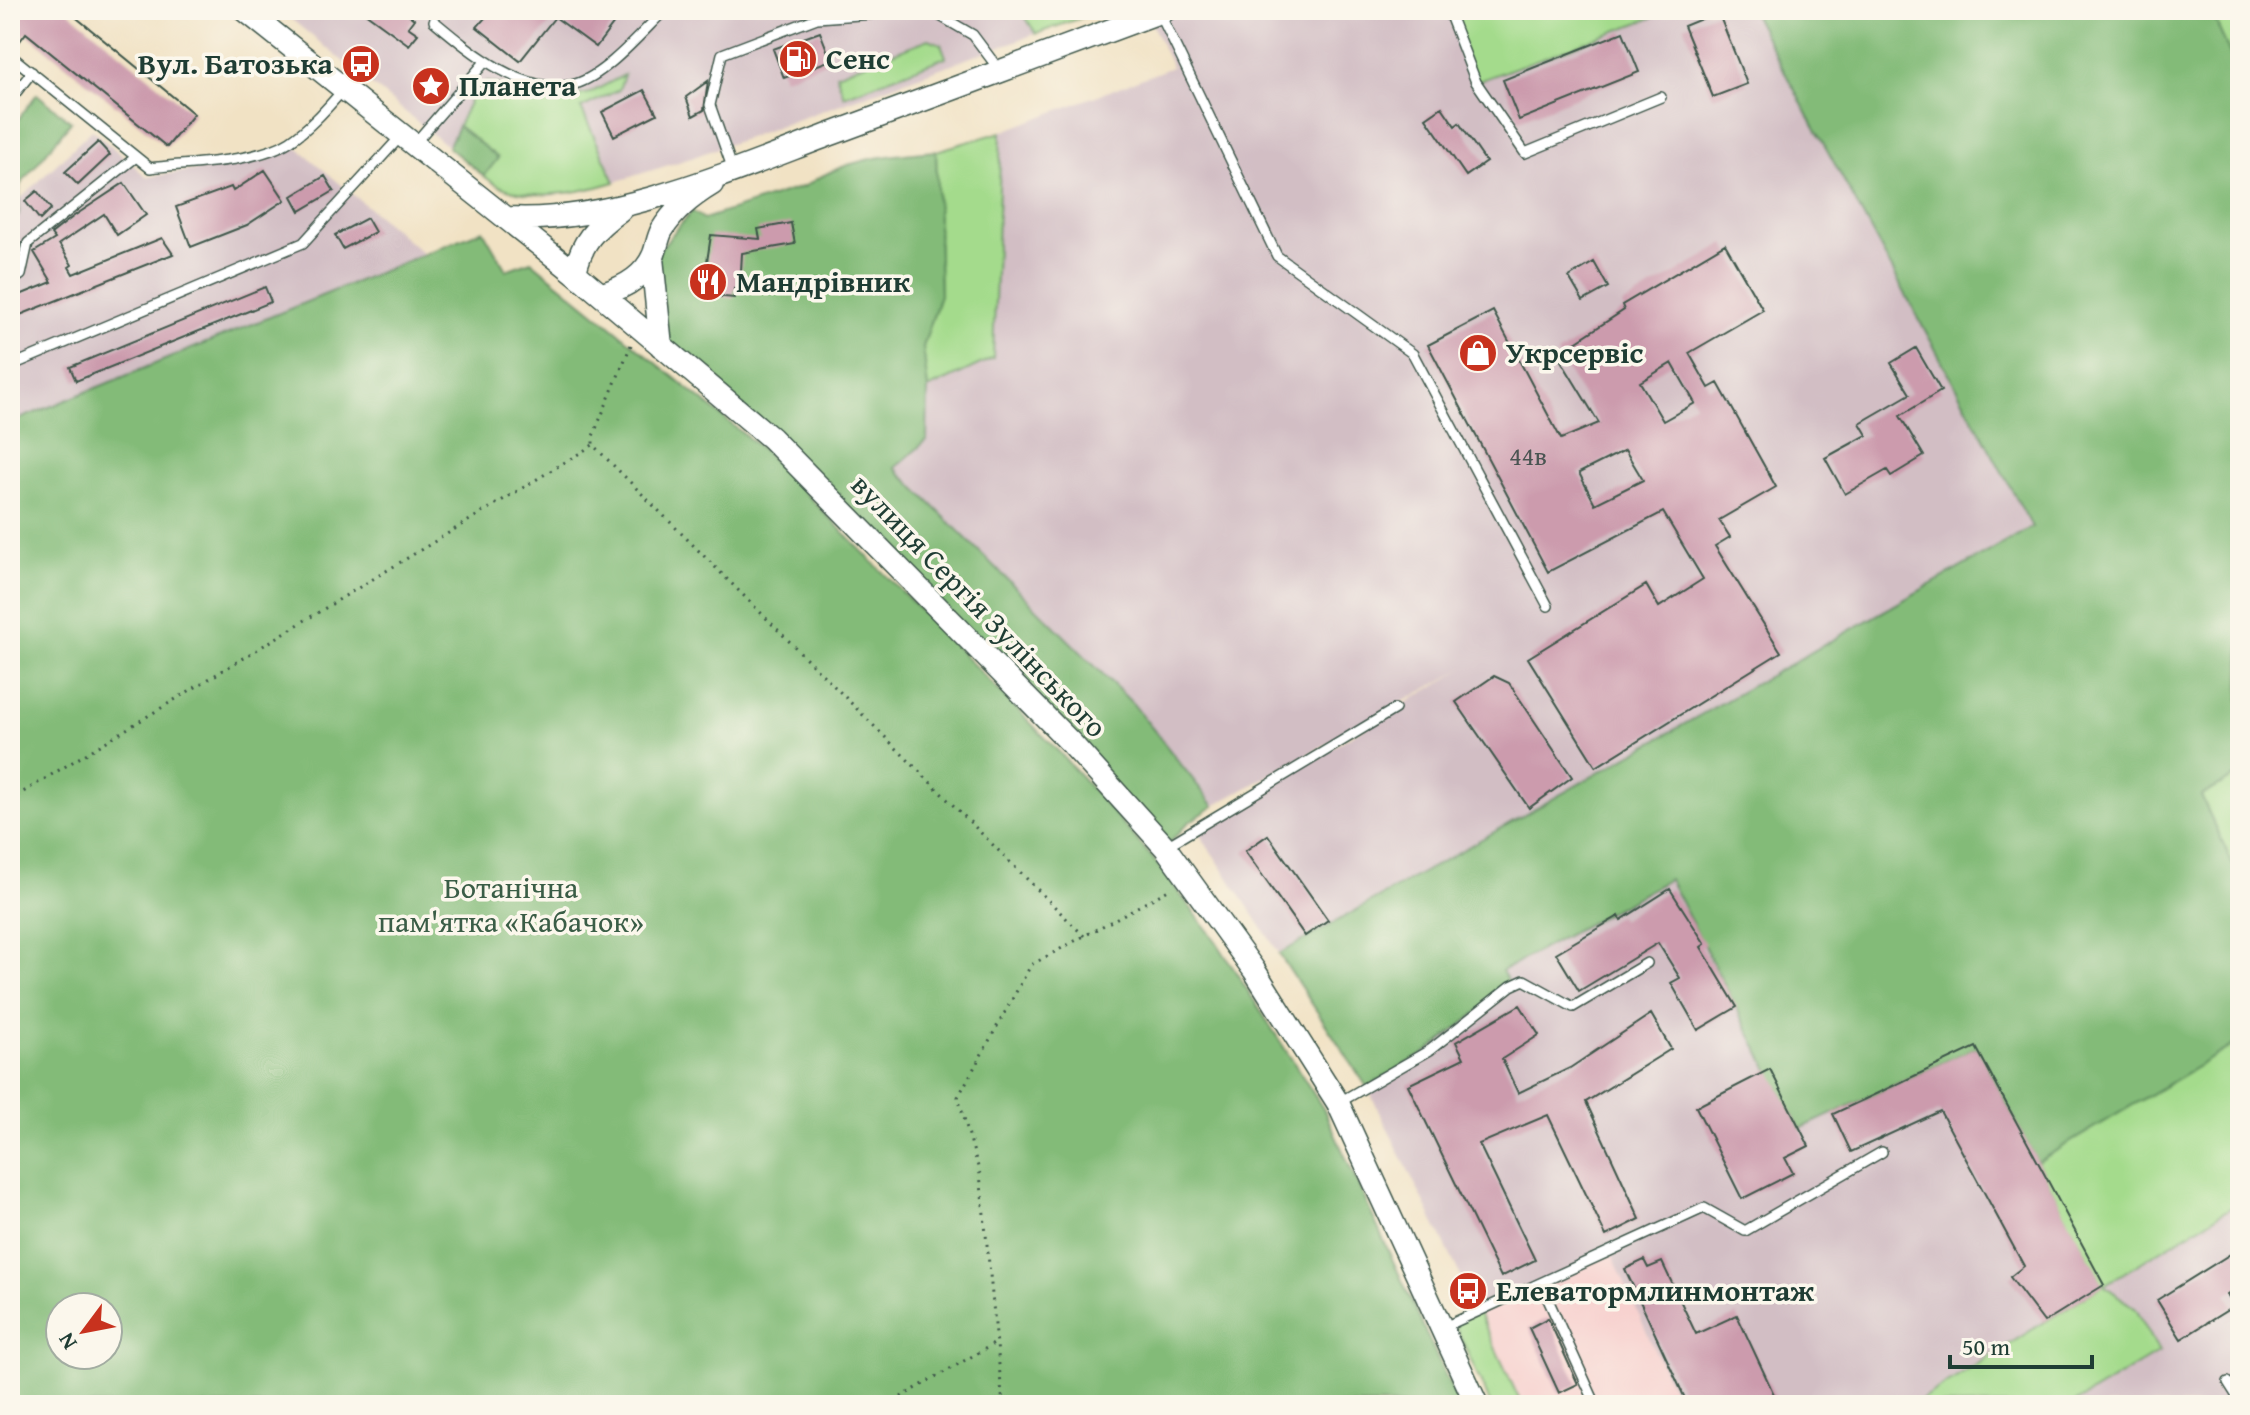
<svg xmlns="http://www.w3.org/2000/svg" width="2250" height="1415" font-family="'Gentium Book Plus',serif">
<style>
.built{fill:#f7d0ce}
.industrial{fill:#d2bec4}
.green{fill:#a4db8c;stroke:#628c60;stroke-width:2}
.forest{fill:#83bb78;stroke:#517c56;stroke-width:2;fill-rule:evenodd}
.building{fill:#cc9bad;fill-rule:evenodd}
.lines{fill:none;stroke-linecap:round;stroke-linejoin:round}
.service-casing{stroke:#3e564a;stroke-width:12}
.tertiary-casing{stroke:#3e564a;stroke-width:25}
.path{stroke:#3e564a;stroke-width:3;stroke-dasharray:2 6;stroke-linecap:butt}
.service{stroke:#fff;stroke-width:9}
.tertiary{stroke:#fff;stroke-width:22}
.labels{text-anchor:middle;stroke-width:7;stroke-linejoin:round;paint-order:stroke}
.number-label{font-size:26px;fill:#4a5452}
.poi-label{font-size:30px;font-weight:bold;fill:#1f3d34;stroke:#fbf7ec;text-anchor:start}
.street-label{font-size:30px;fill:#1f3d34;stroke:#fbf7ec}
.park-label{font-size:30px;fill:#3a5d46;stroke:#fbf7ec}
</style>
<rect width="100%" height="100%" fill="#fbf7ec"/>
<filter id="ink" filterUnits="userSpaceOnUse"><feTurbulence type="fractalNoise" baseFrequency=".0125" numOctaves="2"/><feDisplacementMap in="SourceGraphic" scale="16" xChannelSelector="R" yChannelSelector="G"/><feConvolveMatrix kernelMatrix="1 2 1 2 8 2 1 2 1" color-interpolation-filters="sRGB"/></filter>
<filter id="wash" filterUnits="userSpaceOnUse"><feTurbulence type="fractalNoise" baseFrequency=".006" numOctaves="4" result="noise"/><feDisplacementMap in="SourceGraphic" scale="32" xChannelSelector="R" yChannelSelector="G"/><feGaussianBlur stdDeviation="1.8" result="paint"/><feColorMatrix in="noise" values="0 0 0 0 0 0 0 0 0 0 0 0 0 0 0 0 0 1.4 0 .05"/><feComposite in="paint" operator="in"/></filter>
<g filter="url(#wash)">
<rect width="100%" height="100%" fill="#f1e2c4"/>
<path class="built" d="M1611 1251 1679 1405H1522L1478 1311Z"/>
<path class="industrial" d="M280 10H1102L688 159 589 190 549 196 495 185Z
M1164 10H1448L1477 82 1673 10H1751L2033 527 1279 953 1196 829 1466 667 1214 806 1133 704 895 467 927 440 928 389 993 358 1001 132 1172 67 1148 16Z
M92 130 147 177 264 160 294 145 424 254 10 423V209Z
M1669 879 1800 1129 1976 1047 2103 1285 2240 1202V1405H2071L2159 1352 2104 1285 1913 1405H1679L1611 1252 1478 1311 1367 1087 1510 986 1502 971Z"/>
<path class="green" d="M1021 10H1102L1036 34Z
M1448 10H1673L1476 82Z
M2210 10H2240V75Z
M929 39 941 44 946 57 844 96 836 74Z
M624 75 619 90 581 108 615 182C576 194 518 205 484 176L498 158 458 126 475 90 487 82 564 98 590 93Z
M1001 132 993 358 928 389 923 347 940 295 936 151Z
M2240 774V880L2201 796Z
M2240 1041V1202L2104 1285 2136 1309 2159 1352 2071 1405H1913L2103 1285 2037 1162Z
M1478 1311 1522 1405H1491L1454 1323Z"/>
<path class="forest" d="M1751 10H2210L2240 75V774L2201 796 2240 880V1041L2037 1162 1976 1047 1800 1129 1669 879 1502 971 1511 986 1430 1050 1367 1087 1279 954 2032 527Z
M37 94 71 122 20 185 19 214 10 229V130Z
M458 126 498 158 484 176 448 147Z
M936 151 940 295 923 347 928 389 927 440 895 468 1133 704 1214 806 1188 823 1165 847 1071 743 661 346 652 258 692 211 704 219 805 186C845 158 889 155 936 151Z
M483 230 506 270 531 261 762 449 1059 752 1151 856 1216 941 1324 1110 1459 1405H10V423ZM108 1307V1355H60V1307Z"/>
<g id="blocks">
<path class="building" d="M10 10H67L194 114 167 147 26 33 20 41 10 34Z
M361 10H402L414 19 408 27 418 34 409 45Z
M474 10H604L617 19 596 47 555 17 520 61 477 27 485 18Z
M1718 12 1747 84 1713 97 1684 26Z
M820 32 831 60 784 78 773 49Z
M1623 32 1639 72 1519 120 1503 80Z
M708 81 704 110 693 116 686 97Z
M644 90 657 114 614 136 602 112Z
M1442 107 1455 126 1459 123 1486 162 1466 176 1426 118Z
M98 142 110 155 78 185 65 172Z
M265 170 285 200 247 225 191 247 176 207 231 187 233 191Z
M325 176 334 191 300 211 292 196Z
M124 183 146 215 117 235 104 214 59 244 72 265 69 267 73 274 162 238 173 254 10 319V299L52 282 34 252 55 239 51 234 74 216Z
M37 191 51 209 40 220 25 201Z
M367 218 375 232 343 249 335 235Z
M791 223 795 244 742 253 740 290 734 289V298L702 295 711 235 760 239 758 229Z
M1725 244 1763 310 1689 353 1709 388 1718 383 1776 487 1719 520 1730 537 1715 546 1781 652 1596 767 1528 658 1646 585 1659 607 1703 579 1663 512 1548 572 1428 345 1493 311 1561 439 1599 423 1557 354 1624 310 1622 305ZM1672 363 1695 403 1663 421 1640 382ZM1625 450 1643 480 1595 504 1579 473Z
M1594 262 1608 287 1583 301 1569 277Z
M265 287 271 302 76 381 70 367Z
M1916 348 1941 391 1900 416 1924 456 1891 476 1887 470 1845 494 1825 458 1867 435 1860 423 1910 394 1891 363Z
M1494 676 1509 683 1572 777 1529 808 1456 702Z
M1268 835 1328 920 1305 936 1245 851Z
M1670 889 1705 944 1701 947 1737 1007 1698 1030 1671 983 1680 978 1658 943 1579 991 1556 953 1619 916 1621 920Z
M1520 1005 1539 1035 1502 1059 1518 1093 1570 1068 1651 1014 1671 1049 1586 1102 1640 1219 1606 1236 1548 1115 1479 1144 1535 1260 1501 1277 1408 1085 1464 1058 1456 1042Z
M1976 1047 2104 1285 2044 1322 2010 1277 2024 1266 1940 1111 1851 1152 1833 1114Z
M1770 1069 1809 1146 1785 1158 1793 1173 1742 1199 1696 1107Z
M2240 1248V1287L2227 1295 2234 1306 2181 1339 2157 1300Z
M1644 1260 1648 1268 1662 1262 1696 1334 1737 1315 1779 1405H1688L1625 1269Z
M1548 1318 1578 1384 1559 1393 1529 1328Z"/>
</g>
</g>
<g filter="url(#ink)">
<use href="#blocks" fill-opacity="0" stroke="#3e564a" stroke-width="2"/>
<g class="lines">
<g class="service-casing">
<path id="service" d="M1448 10 1476 82 1525 153 1661 97
M1159 12 1277 256 1413 354 1548 606
M434 21C470 51 524 97 575 84 605 76 643 31 665 10
M10 55 150 168C190 163 256 163 290 141 311 127 327 108 343 90
M10 100 32 72
M415 143 484 63
M733 170 710 105 722 54 817 18 930 10 973 35 1000 71
M10 282 21 275 28 243 136 157
M10 366 303 243 401 136
M1165 847 1395 709
M1338 1103 1430 1050 1511 986 1524 980 1573 1007 1647 963
M1541 1284 1596 1405
M1442 1328 1704 1208 1745 1231 1882 1152
M2228 1382 2240 1401"/>
</g>
<g class="tertiary-casing">
<path id="tertiary" d="M245 10 575 273 771 438 1071 743 1165 847 1254 970 1338 1103 1477 1405
M508 218C613 224 735 170 834 133 944 92 1055 51 1165 10
M652 258 661 346
M575 273C581 242 595 228 620 210
M602 294C624 288 645 276 654 254 657 246 658 237 662 230 674 210 692 196 712 184"/>
</g>
<path class="path" d="M631 345 593 436V445L1085 937
M10 800 593 445
M887 1405 997 1342
M1003 1405 980 1174 958 1097 1031 965 1172 888"/>
<use href="#service" class="service"/>
<use href="#tertiary" class="tertiary"/>
</g>
</g>
<defs>
<g id="fuel-disc" transform="scale(2)"><circle r="9.5" fill="#c8321e" stroke="#fbf7ec"/><path d="M-5.5-6h7V0h2V4h1.3V-2.5L3-4.5l.8-.8L6-3V5H2.5V1h-1V6h-7ZM-4.2-4.7v3.2H.2V-4.7Z" fill="#fff"/></g>
<g id="bus-disc" transform="scale(2)"><circle r="9.5" fill="#c8321e" stroke="#fbf7ec"/><path d="M-5-6H5V4H4V6H2V4H-2V6H-4V4H-5ZM-3.5-4V0h7V-4ZM-3.5 1.2v1.5H-2V1.2ZM2 1.2v1.5H3.5V1.2Z" fill="#fff"/></g>
<g id="sight-disc" transform="scale(2)"><circle r="9.5" fill="#c8321e" stroke="#fbf7ec"/><path d="M0-6L1.8-2.2L6-1.7L2.9 1.2L3.7 5.4L0 3.3L-3.7 5.4L-2.9 1.2L-6-1.7L-1.8-2.2Z" fill="#fff"/></g>
<g id="restaurant-disc" transform="scale(2)"><circle r="9.5" fill="#c8321e" stroke="#fbf7ec"/><path d="M-5-6h1v4h1v-4h1v4h1v-4h1v5L-1.5 .5V6h-2V.5L-5-1ZM5-6V6H3V1.5H1.5Q1.5-4 5-6Z" fill="#fff"/></g>
<g id="shop-disc" transform="scale(2)"><circle r="9.5" fill="#c8321e" stroke="#fbf7ec"/><path d="M-5-2.5h2.3a2.7 3.5 0 0 1 5.4 0H5L5.5 6h-11ZM-1.5-2.5h3a1.5 2.3 0 0 0-3 0Z" fill="#fff"/></g>
</defs>
<g fill-rule="evenodd">
<use href="#fuel-disc" x="798" y="59"/>
<use href="#bus-disc" x="361" y="64"/>
<use href="#sight-disc" x="431" y="86"/>
<use href="#restaurant-disc" x="708" y="282"/>
<use href="#shop-disc" x="1478" y="353"/>
<use href="#bus-disc" x="1468" y="1291"/>
</g>
<g class="labels">
<g class="number-label">
<text x="1528" y="465">44в</text>
</g>
<g class="poi-label">
<text x="826" y="69">Сенс</text>
<text x="333" y="74" text-anchor="end">Вул. Батозька</text>
<text x="459" y="96">Планета</text>
<text x="736" y="292">Мандрівник</text>
<text x="1506" y="363">Укрсервіс</text>
<text x="1496" y="1301">Елеватормлинмонтаж</text>
</g>
<g class="street-label">
<text transform="translate(979 606) rotate(46)" y="10">вулиця Сергія Зулінського</text>
</g>
<g class="park-label">
<text x="511" y="898">Ботанічна<tspan x="511" dy="34">пам'ятка «Кабачок»</tspan></text>
</g>
</g>
<rect width="2250" height="1415" fill="none" stroke="#fbf7ec" stroke-width="40"/>
<g transform="translate(84 1331) rotate(238)"><circle r="38" fill="#fbf7ec" stroke="#a3ada2" stroke-width="2"/>
<path d="M0-6L14 30L0 20L-14 30Z" fill="#c8321e"/>
<text y="-12" font-size="22" font-weight="bold" text-anchor="middle" fill="#1f3d34">N</text>
</g>
<path d="M1950 1355v12h142v-12" fill="none" stroke="#1f3d34" stroke-width="4"/>
<text x="1962" y="1355" font-size="24" fill="#1f3d34" stroke="#fbf7ec" stroke-width="6" paint-order="stroke">50 m</text>
</svg>
